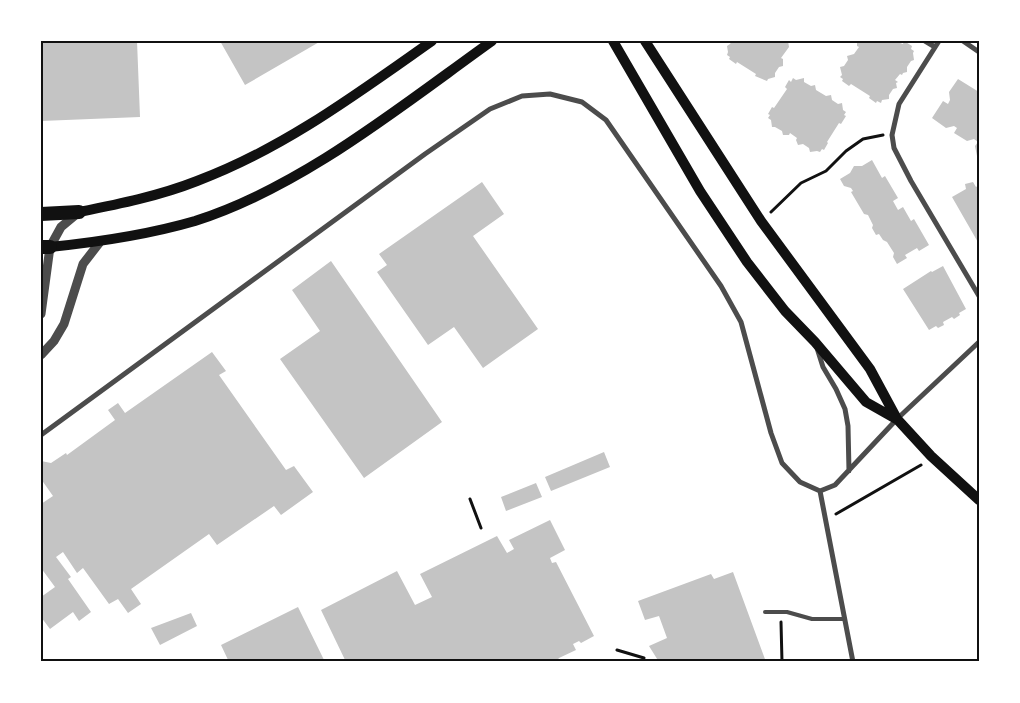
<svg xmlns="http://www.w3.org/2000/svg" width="1020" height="703" font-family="'Fira Sans Condensed',sans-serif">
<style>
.building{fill:#c4c4c4}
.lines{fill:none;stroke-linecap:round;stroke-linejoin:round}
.path{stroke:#111;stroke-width:3}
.service{stroke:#4c4c4c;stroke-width:4}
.minor{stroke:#4c4c4c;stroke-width:5}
.tertiary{stroke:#4c4c4c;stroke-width:9}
.secondary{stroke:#111;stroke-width:10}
.trunk{stroke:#111;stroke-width:14}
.neatline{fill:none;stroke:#111;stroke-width:2}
</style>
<rect width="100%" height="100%" fill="#fff"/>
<path class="building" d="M41 41H137L140 117 41 121Z
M220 41H321L245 85Z
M732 41H788L789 47 781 58 783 59V66L779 67 775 73V77L768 79 767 81 755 76 756 74 737 62 736 64 729 59 730 57 727 55 728 52 727 46 730 44Z
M857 41H894L903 44 904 41 912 46 911 49 914 51 913 53 914 60 911 61 907 67V72L903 73 902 75 900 74 895 80 898 82 896 83 897 88 893 89 889 95V99L882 100 881 103 877 101 876 103 869 98 870 96 851 84 849 86 842 81 843 79 840 77 842 75 840 67 844 66 848 60 847 56 854 54 859 47 857 46Z
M793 78 796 80 804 78V82L811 86 815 85 816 90 826 96 831 95 832 100 838 104 842 103 843 110 846 112 844 115 846 116 841 124 839 123 827 142 828 143 824 150 822 149 820 152 817 151 810 152 809 148 803 144 798 145 796 140 797 138 790 133 789 135H783L782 131 775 127H772L771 120 768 118 770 115 768 114 772 107 774 108 787 89 785 87 789 80 791 82Z
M958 79 979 92V156H977L975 146 978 142 974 139 967 141 954 133 957 128 954 126 946 128 932 118 943 101 948 104 950 100 949 92Z
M872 160 882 178 885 176 898 198 893 201 898 210 903 207 911 221 914 219 929 245 919 251 917 248 905 255 907 258 897 264 893 257 894 253 887 242 883 240 879 234 876 235 872 228 873 225 868 215 864 214 851 192 853 191 851 188 844 186 840 179 850 173 854 166H862Z
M482 182 504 214 473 236 538 329 483 368 454 327 428 345 377 272 387 265 379 254Z
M973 182 976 187 979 185V244L952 197 966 189 965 184Z
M331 261 442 422 364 478 280 359 320 331 292 290Z
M943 266 966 309 959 313 960 315 954 319 952 317 943 322 944 325 938 328 936 326 929 330 903 289 931 271 932 272Z
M212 352 226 371 219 375 286 470 294 466 313 492 281 515 274 506 217 545 209 534 131 589 141 604 128 613 118 599 109 604 83 568 77 573 63 552 56 557 71 577 68 579 91 612 79 621 73 612 50 629 41 617V597L55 587 41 568V504L53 496 41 479V461L51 463 66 453 67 455 115 420 108 410 118 403 125 413Z
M604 452 610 467 551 491 545 477Z
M536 483 542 497 506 511 501 497Z
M550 520 565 550 550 558 552 563 556 562 594 636 581 643 579 641 573 644 576 650 559 658 556 662H346L321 610 397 571 415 605 432 597 420 574 497 536 507 553 514 549 509 540Z
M733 572 766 662H659L649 646 667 638 659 616 645 620 638 601 711 574 714 579Z
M298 607 325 662H229L221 645Z
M191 613 197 626 160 645 151 628Z"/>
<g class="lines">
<path class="path" d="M771 212 801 183 826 171 846 151 863 139 883 135
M470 499 481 528
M836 514 921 465
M781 622 782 662
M617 650 644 658"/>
<path class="service" d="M765 612H787L812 619H845"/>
<path class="minor" d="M925 41 935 47
M939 41 899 104 892 135 894 148 911 181 979 296
M963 41 979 52
M817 348 823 367 836 389 845 409 848 426 849 471
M41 435 425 154 490 109 522 96 550 94 582 102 606 120 721 286 741 322 771 433 782 463 800 482 820 491 835 485 897 419 979 342
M820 491 853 662"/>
<path class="tertiary" d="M41 314 50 247 61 227 79 212
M41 355 54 341 64 324 83 264 100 242"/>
<path class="secondary" d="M613 41 700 191 747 262 785 311 815 342 866 402 896 419
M645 41 761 221 870 369 897 419 931 456 979 500
M79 212C119 204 159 196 197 181 283 149 358 93 432 41
M50 247C99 242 147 235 195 221 302 187 401 106 492 41"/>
<path class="trunk" d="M41 214 79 212
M41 247H50"/>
</g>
<rect width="1020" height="703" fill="none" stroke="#ffffff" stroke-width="85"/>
<rect x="42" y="42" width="936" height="618" class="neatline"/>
</svg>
